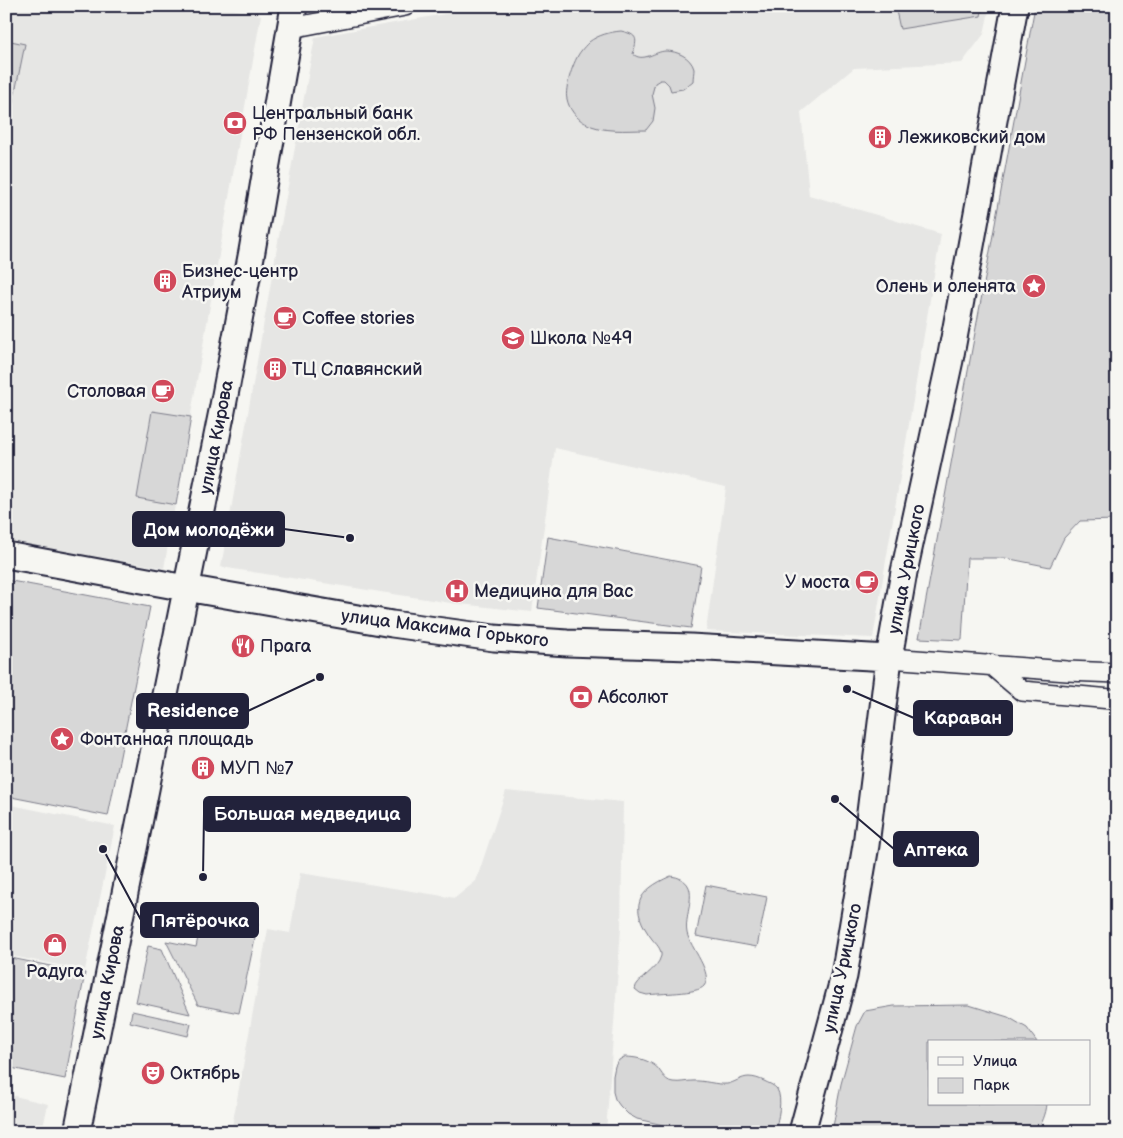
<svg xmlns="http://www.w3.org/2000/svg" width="1123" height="1138" font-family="'Balsamiq Sans',sans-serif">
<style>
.built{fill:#e6e6e4}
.green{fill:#d7d7d7;stroke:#7c7c89}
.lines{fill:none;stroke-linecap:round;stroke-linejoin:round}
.minor-casing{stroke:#22223b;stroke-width:22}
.major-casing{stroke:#22223b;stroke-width:29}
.minor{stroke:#f6f6f2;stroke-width:19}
.major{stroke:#f6f6f2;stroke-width:25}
.labels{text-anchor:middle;stroke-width:5;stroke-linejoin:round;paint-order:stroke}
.poi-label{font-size:18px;fill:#22223b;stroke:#f6f6f2;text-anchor:start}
.street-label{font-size:18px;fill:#22223b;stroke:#f6f6f2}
.leader{fill:none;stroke:#22223b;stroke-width:2}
.callout-dot{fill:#22223b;stroke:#f6f6f2;stroke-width:2}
.callout{fill:#22223b;stroke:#22223b;stroke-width:2}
.callout-label{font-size:19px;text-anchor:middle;font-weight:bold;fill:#fff}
</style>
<rect width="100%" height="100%" fill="#f6f6f2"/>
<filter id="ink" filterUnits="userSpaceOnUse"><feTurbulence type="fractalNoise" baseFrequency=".02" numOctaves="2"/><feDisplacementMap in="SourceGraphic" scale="10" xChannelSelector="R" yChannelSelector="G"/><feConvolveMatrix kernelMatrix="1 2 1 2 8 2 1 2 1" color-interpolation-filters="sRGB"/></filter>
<g filter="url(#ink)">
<path class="built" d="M6 6H218L261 15 164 568 6 541Z
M490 6H990L984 34 962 63 854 68 801 112 809 195 941 234 873 638 706 631 726 487 555 448 532 612 451 603 221 567 282 219 315 37Z
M506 791 623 802 621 928 606 1132H231L268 929 290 933 300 873 455 898 476 881Z
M6 804 115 826 85 970 6 955Z
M6 1094 48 1104 42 1132H6Z"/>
<path class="green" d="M895 6H983L981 16 900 29Z
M1035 6H1117V520L1080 521 1064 538 1050 567 1005 558H967L962 640 919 638Z
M621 31C639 35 637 39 633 54 643 63 655 51 666 51 677 51 691 57 694 69 694 72 693 77 693 81L683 89 671 91 669 85 664 80H660L655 83 652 94 655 108 653 121 646 130C626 130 603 133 585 123 576 118 569 109 567 99 564 89 574 59 581 51 583 48 586 45 589 42 598 35 610 32 621 31Z
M6 40 25 44 9 122 6 121Z
M152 411 191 417 176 505 137 498Z
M548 537 701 566 691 628 538 608Z
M6 580 150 607 108 816 6 796Z
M671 876C705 881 683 912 687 933 690 947 714 974 704 986 698 994 659 993 647 995L640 993 635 989C636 979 658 970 661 956 662 949 656 944 652 939 629 908 636 891 671 876Z
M706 885 767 897 757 947 696 936Z
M203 913 258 924 239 1013 198 1005 166 941 196 947Z
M148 946 162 949 190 1014 136 1002Z
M6 957 85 973 65 1079 6 1067Z
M969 1005 1008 1017 1027 1028 1037 1042H929V1104H1047C1046 1114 1042 1124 1036 1132H832L841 1084 857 1026 865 1011 894 1006Z
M132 1011 191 1024 188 1036 130 1022Z
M624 1057C635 1057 645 1059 654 1065 661 1069 663 1081 673 1082 680 1083 686 1081 692 1081 704 1080 716 1085 727 1084 734 1083 741 1077 749 1077 754 1077 760 1079 764 1081 768 1083 774 1085 777 1089 783 1099 778 1120 775 1131L774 1132H694L637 1119 628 1114 620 1106 615 1099 613 1092V1076L615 1066 619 1060Z"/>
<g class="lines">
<g class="minor-casing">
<path id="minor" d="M291 28 405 6
M889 658 1067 671 1117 673
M990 664 1022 691 1111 699 1117 702"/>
</g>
<g class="major-casing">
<path id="major" d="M6 555 186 588 392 624 494 638 567 643 690 647 889 658
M77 1132 222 411 252 251 294 6
M802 1132 844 976 866 845 889 658 904 572 950 360 1015 6"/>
</g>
<use href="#minor" class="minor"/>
<use href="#major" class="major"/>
</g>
</g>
<defs>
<g id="bank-disc" transform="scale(1.25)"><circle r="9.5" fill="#d1495b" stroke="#f6f6f2"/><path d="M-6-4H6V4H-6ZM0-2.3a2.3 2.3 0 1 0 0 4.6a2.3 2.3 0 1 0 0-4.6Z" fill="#fff"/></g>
<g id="building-disc" transform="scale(1.25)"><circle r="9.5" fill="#d1495b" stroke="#f6f6f2"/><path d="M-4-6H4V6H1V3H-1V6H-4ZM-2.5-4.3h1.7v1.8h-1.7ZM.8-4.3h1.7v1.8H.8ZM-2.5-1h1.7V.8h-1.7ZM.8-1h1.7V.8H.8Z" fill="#fff"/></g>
<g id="sight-disc" transform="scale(1.25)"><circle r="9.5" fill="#d1495b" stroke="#f6f6f2"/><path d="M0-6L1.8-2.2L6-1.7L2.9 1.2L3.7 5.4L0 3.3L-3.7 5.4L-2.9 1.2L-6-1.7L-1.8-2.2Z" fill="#fff"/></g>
<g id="cafe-disc" transform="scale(1.25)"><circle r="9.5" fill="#d1495b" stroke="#f6f6f2"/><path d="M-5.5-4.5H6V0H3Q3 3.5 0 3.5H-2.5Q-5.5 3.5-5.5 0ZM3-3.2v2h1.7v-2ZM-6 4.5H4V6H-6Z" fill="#fff"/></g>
<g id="school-disc" transform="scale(1.25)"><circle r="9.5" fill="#d1495b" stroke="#f6f6f2"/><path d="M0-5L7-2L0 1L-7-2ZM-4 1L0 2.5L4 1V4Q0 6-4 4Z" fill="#fff"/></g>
<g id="hospital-disc" transform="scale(1.25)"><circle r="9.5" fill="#d1495b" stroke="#f6f6f2"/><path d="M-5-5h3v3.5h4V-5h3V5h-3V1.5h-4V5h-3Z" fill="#fff"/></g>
<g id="restaurant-disc" transform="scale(1.25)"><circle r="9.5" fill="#d1495b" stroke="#f6f6f2"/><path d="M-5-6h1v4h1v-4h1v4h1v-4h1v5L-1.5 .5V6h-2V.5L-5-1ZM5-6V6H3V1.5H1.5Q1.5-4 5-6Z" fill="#fff"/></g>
<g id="shop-disc" transform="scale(1.25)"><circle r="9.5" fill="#d1495b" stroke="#f6f6f2"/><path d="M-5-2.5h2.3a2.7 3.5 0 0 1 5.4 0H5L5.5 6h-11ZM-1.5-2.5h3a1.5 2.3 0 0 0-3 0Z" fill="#fff"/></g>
<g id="theatre-disc" transform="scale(1.25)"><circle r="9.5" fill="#d1495b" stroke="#f6f6f2"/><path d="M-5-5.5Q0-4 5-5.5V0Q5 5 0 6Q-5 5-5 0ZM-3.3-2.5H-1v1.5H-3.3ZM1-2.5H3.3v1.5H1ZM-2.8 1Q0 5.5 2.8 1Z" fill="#fff"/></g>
</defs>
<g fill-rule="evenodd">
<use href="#bank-disc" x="235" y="123"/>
<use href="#building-disc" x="880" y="137"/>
<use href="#building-disc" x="165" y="281"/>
<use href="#sight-disc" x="1034" y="286"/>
<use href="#cafe-disc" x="285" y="318"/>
<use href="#school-disc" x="513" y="338"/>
<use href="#building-disc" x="275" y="369"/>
<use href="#cafe-disc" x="163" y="391"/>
<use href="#cafe-disc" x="867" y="582"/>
<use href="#hospital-disc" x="457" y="591"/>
<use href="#restaurant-disc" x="243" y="646"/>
<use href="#bank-disc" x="581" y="697"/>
<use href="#sight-disc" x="62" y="739"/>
<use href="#building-disc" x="203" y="768"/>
<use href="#shop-disc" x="55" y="945"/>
<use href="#theatre-disc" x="153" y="1073"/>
</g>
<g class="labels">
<g class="poi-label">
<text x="252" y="119">Центральный банк<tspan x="252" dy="21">РФ Пензенской обл.</tspan></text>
<text x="898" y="143">Лежиковский дом</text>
<text x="182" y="277">Бизнес-центр<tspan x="182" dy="21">Атриум</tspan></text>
<text x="1016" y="292" text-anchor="end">Олень и оленята</text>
<text x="302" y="324">Coffee stories</text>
<text x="530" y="344">Школа №49</text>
<text x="292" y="375">ТЦ Славянский</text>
<text x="146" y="397" text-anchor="end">Столовая</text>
<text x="850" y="588" text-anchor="end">У моста</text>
<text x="474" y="597">Медицина для Вас</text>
<text x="260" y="652">Прага</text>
<text x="598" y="703">Абсолют</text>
<text x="80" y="745">Фонтанная площадь</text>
<text x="220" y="774">МУП №7</text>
<text x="55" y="977" text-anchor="middle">Радуга</text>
<text x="170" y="1079">Октябрь</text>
</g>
<g class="street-label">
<text transform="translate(216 437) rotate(-79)" y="6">улица Кирова</text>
<text transform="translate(906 569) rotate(-79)" y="6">улица Урицкого</text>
<text transform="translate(445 628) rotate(7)" y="6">улица Максима Горького</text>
<text transform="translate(842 968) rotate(-78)" y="6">улица Урицкого</text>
<text transform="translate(107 982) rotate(-79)" y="6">улица Кирова</text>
</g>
</g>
<path class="leader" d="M350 538L284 529M320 677L248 711M847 689L914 718M203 877L204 814M835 799L894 849M103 849L141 920"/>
<g class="callout-dot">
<circle cx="350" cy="538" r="5"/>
<circle cx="320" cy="677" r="5"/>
<circle cx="847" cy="689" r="5"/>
<circle cx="203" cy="877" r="5"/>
<circle cx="835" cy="799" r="5"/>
<circle cx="103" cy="849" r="5"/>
</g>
<g class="callout">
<rect x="133" y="512" width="151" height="34" rx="5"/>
<rect x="137" y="694" width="111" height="34" rx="5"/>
<rect x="914" y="701" width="98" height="34" rx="5"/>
<rect x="204" y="797" width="206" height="34" rx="5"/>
<rect x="894" y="832" width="84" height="34" rx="5"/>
<rect x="141" y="903" width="117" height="34" rx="5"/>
</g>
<g class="callout-label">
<text x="209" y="536">Дом молодёжи</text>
<text x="193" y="717">Residence</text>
<text x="963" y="724">Караван</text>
<text x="307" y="820">Большая медведица</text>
<text x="936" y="856">Аптека</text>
<text x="200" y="927">Пятёрочка</text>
</g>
<rect width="1123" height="1138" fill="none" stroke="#f6f6f2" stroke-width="25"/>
<rect x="12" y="12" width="1098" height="1113" fill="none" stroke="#22223b" stroke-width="2" filter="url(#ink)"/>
<rect x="928" y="1040" width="162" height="65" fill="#f6f6f2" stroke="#a1a1a9"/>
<rect x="938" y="1057" width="25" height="8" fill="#f6f6f2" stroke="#a1a1a9"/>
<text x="973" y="1066" font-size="15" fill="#22223b">Улица</text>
<rect x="938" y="1078" width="25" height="15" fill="#d7d7d7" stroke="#a1a1a9"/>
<text x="973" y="1090" font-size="15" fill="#22223b">Парк</text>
</svg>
